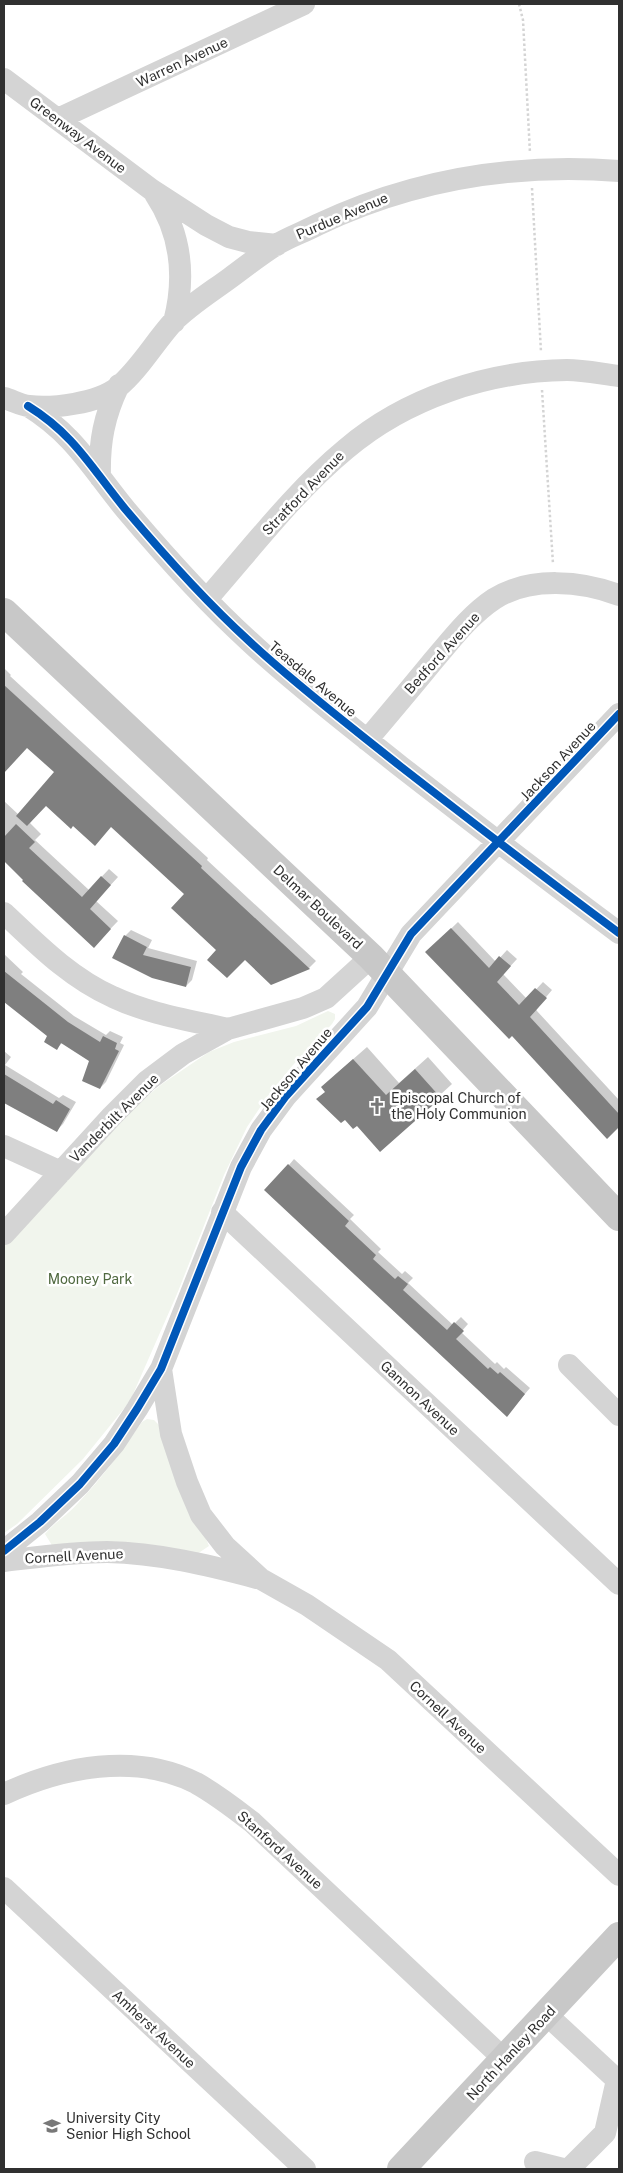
<svg xmlns="http://www.w3.org/2000/svg" width="623" height="2173" font-family="'Public Sans',sans-serif">
<style>
.green{fill:#f1f5ed}
.shadow{fill:#0003}
.building{fill:#7f7f7f}
.lines{fill:none;stroke-linecap:round;stroke-linejoin:round}
.path{stroke:#d4d4d4;stroke-width:2.5;stroke-dasharray:2.5 2.5;stroke-linecap:butt}
.minor{stroke:#d4d4d4;stroke-width:22}
.major{stroke:#c8c8c8;stroke-width:28}
.cycleway-casing{stroke:#fff;stroke-width:11}
.cycleway{stroke:#0057b8;stroke-width:8}
.labels{text-anchor:middle;stroke-width:5;stroke-linejoin:round;paint-order:stroke}
.street-label{font-size:14px;fill:#303030;stroke:#fff}
.poi-label{font-size:14px;fill:#303030;stroke:#fff;text-anchor:start}
.park-label{font-size:14px;fill:#506940;stroke:#fff}
</style>
<rect width="100%" height="100%" fill="#fff"/>
<path class="green" d="M328 1011 335 1014V1019L332 1024 293 1065 267 1097 247 1127 224 1175 177 1294 130 1401 83 1459 17 1524 4 1533V1245L124 1115 162 1084 209 1052 234 1042 296 1026Z
M147 1419 154 1420 159 1425 209 1546 197 1554 53 1547 45 1534C55 1522 69 1514 79 1502 103 1477 122 1450 142 1422Z"/>
<path class="shadow" d="M4 668 11 675 10 676 208 858 207 860 316 961 309 968 245 958 218 950 186 894 112 826 73 825 46 804 30 823 41 834 35 840 89 890 109 869 118 877 96 901 118 921 94 946 4 861V801L19 815 56 772 27 747 8 766 4 762Z
M458 922 496 962 507 950 517 959 503 974 527 999 543 982 552 990 536 1009 537 1011 619 1100V1126L607 1137 512 1035 427 952Z
M131 930 152 940 148 948 197 961 192 980 186 986 114 957 125 936Z
M4 954 23 972 21 974 74 1016 106 1035 110 1031 123 1037 120 1043 124 1045 106 1082 100 1088 91 1060 63 1042 57 1048 49 1036 4 1000Z
M367 1047 399 1083 428 1057 452 1084 380 1150 326 1091 335 1075Z
M4 1051 11 1057 5 1065 59 1098 63 1095 76 1102 63 1124 57 1130 4 1101Z
M294 1159 354 1215 350 1219 381 1249 378 1252 402 1274 405 1271 413 1278 408 1283 453 1325 461 1317 468 1324 461 1332 495 1364 497 1362 504 1369 506 1367 530 1388 507 1415 289 1165Z"/>
<path class="building" d="M4 685 202 866 201 868 310 969 271 985 245 960 227 978 207 960 216 950 171 908 184 894 111 827 95 846 73 826 71 829 46 806 27 826 16 816 54 772 27 748 4 773Z
M16 824 35 842 29 848 82 897 101 876 111 885 90 909 111 929 94 948 22 881 23 880 4 861V837Z
M451 928 489 968 499 956 511 966 497 982 519 1005 535 988 547 998 530 1017 619 1114V1127L607 1139 512 1036 509 1039 425 952Z
M124 935 147 947 143 955 191 967 186 987 152 978 112 958Z
M4 971 68 1022 100 1042 103 1036 117 1043 115 1049 119 1051 100 1089 82 1081 89 1061 61 1043 57 1050 44 1042 47 1036 4 1002Z
M353 1059 386 1095 415 1069 441 1098 380 1152 357 1126 353 1129 345 1120 341 1123 316 1099 325 1092 321 1087Z
M4 1074 53 1104 56 1100 70 1109 57 1132 4 1103Z
M288 1164 349 1221 345 1226 376 1255 373 1259 395 1279 398 1276 408 1284 403 1290 447 1330 454 1322 464 1331 456 1339 488 1369 490 1367 498 1374 500 1372 525 1394 507 1417 264 1190Z"/>
<g class="lines">
<path class="path" d="M519 4 523 20 530 153
M532 188 541 352
M542 390 553 564"/>
<path class="minor" d="M4 79 152 190 206 225 229 237 248 242 277 245
M58 119 304 4
M155 194C181 233 186 276 174 322
M4 398C12 400 20 405 29 406 52 409 98 403 117 388 139 370 154 343 173 322 190 305 211 292 230 278 245 267 260 255 276 245 289 237 304 232 317 225 412 180 515 163 619 171
M28 406C75 435 92 469 126 510 164 555 205 601 249 641 296 685 349 725 400 766 472 822 545 878 619 933
M100 477C99 442 104 416 119 385
M207 599C251 549 295 491 346 449 406 398 488 371 567 370 584 370 602 374 619 376
M367 740C389 714 411 688 433 661 452 639 470 615 494 599 530 576 582 581 619 595
M4 913C37 944 70 978 113 997 149 1014 189 1020 228 1029
M4 1146 61 1172
M222 1212 619 1584
M4 1234 112 1116 147 1081 183 1054 228 1029 303 1008 326 998 371 957
M569 1365 619 1415
M161 1369 171 1434 187 1482 201 1515 225 1546 261 1579 307 1605 388 1660 619 1875
M4 1551 40 1522 80 1484 114 1444 137 1409 161 1369 241 1167 261 1130 286 1096 367 1007 411 934 619 714
M4 1561C38 1557 73 1552 107 1552 158 1553 208 1565 257 1578
M4 1794C62 1767 135 1752 196 1783 216 1794 234 1808 252 1822L505 2060
M4 1888 305 2169
M547 2015 617 2080 605 2133 569 2169
M535 2162 563 2169"/>
<path class="major" d="M4 612 371 957 619 1217
M401 2169 619 1936"/>
<g class="cycleway-casing">
<path id="cycleway" d="M28 406C75 435 92 469 126 510 164 555 205 601 249 641 296 685 349 725 400 766 472 822 545 878 619 933
M4 1551 40 1522 80 1484 114 1444 137 1409 161 1369 241 1167 261 1130 286 1096 367 1007 411 934 619 714"/>
</g>
<use href="#cycleway" class="cycleway"/>
</g>
<defs>
<g id="church-bare" transform="scale(1.35)"><path d="M-1.2-6h2.4v3.5h3.3v2.4h-3.3V6h-2.4V-.1h-3.3v-2.4h3.3Z" fill="#787878" stroke="#fff" stroke-width="2.5" paint-order="stroke"/></g>
<g id="school-bare" transform="scale(1.35)"><path d="M0-5L7-2L0 1L-7-2ZM-4 1L0 2.5L4 1V4Q0 6-4 4Z" fill="#787878" stroke="#fff" stroke-width="2.5" paint-order="stroke"/></g>
</defs>
<g fill-rule="evenodd">
<use href="#church-bare" x="377" y="1106"/>
<use href="#school-bare" x="52" y="2126"/>
</g>
<g class="labels">
<g class="street-label">
<text transform="translate(182 62) rotate(-25)" y="5">Warren Avenue</text>
<text transform="translate(78 135) rotate(37)" y="5">Greenway Avenue</text>
<text transform="translate(342 216) rotate(-23)" y="5">Purdue Avenue</text>
<text transform="translate(303 493) rotate(-46)" y="5">Stratford Avenue</text>
<text transform="translate(442 653) rotate(-48)" y="5">Bedford Avenue</text>
<text transform="translate(313 679) rotate(40)" y="5">Teasdale Avenue</text>
<text transform="translate(558 761) rotate(-47)" y="5">Jackson Avenue</text>
<text transform="translate(318 907) rotate(43)" y="5">Delmar Boulevard</text>
<text transform="translate(296 1069) rotate(-50)" y="5">Jackson Avenue</text>
<text transform="translate(114 1118) rotate(-45)" y="5">Vanderbilt Avenue</text>
<text transform="translate(420 1398) rotate(43)" y="5">Gannon Avenue</text>
<text transform="translate(74 1556) rotate(-3)" y="5">Cornell Avenue</text>
<text transform="translate(448 1717) rotate(43)" y="5">Cornell Avenue</text>
<text transform="translate(280 1850) rotate(42)" y="5">Stanford Avenue</text>
<text transform="translate(154 2029) rotate(43)" y="5">Amherst Avenue</text>
<text transform="translate(511 2053) rotate(-47)" y="5">North Hanley Road</text>
</g>
<g class="poi-label">
<text x="391" y="1103">Episcopal Church of<tspan x="391" dy="16">the Holy Communion</tspan></text>
<text x="66" y="2123">University City<tspan x="66" dy="16">Senior High School</tspan></text>
</g>
<g class="park-label">
<text x="90" y="1284">Mooney Park</text>
</g>
</g>
<rect width="623" height="2173" fill="none" stroke="#303030" stroke-width="10"/>
</svg>
